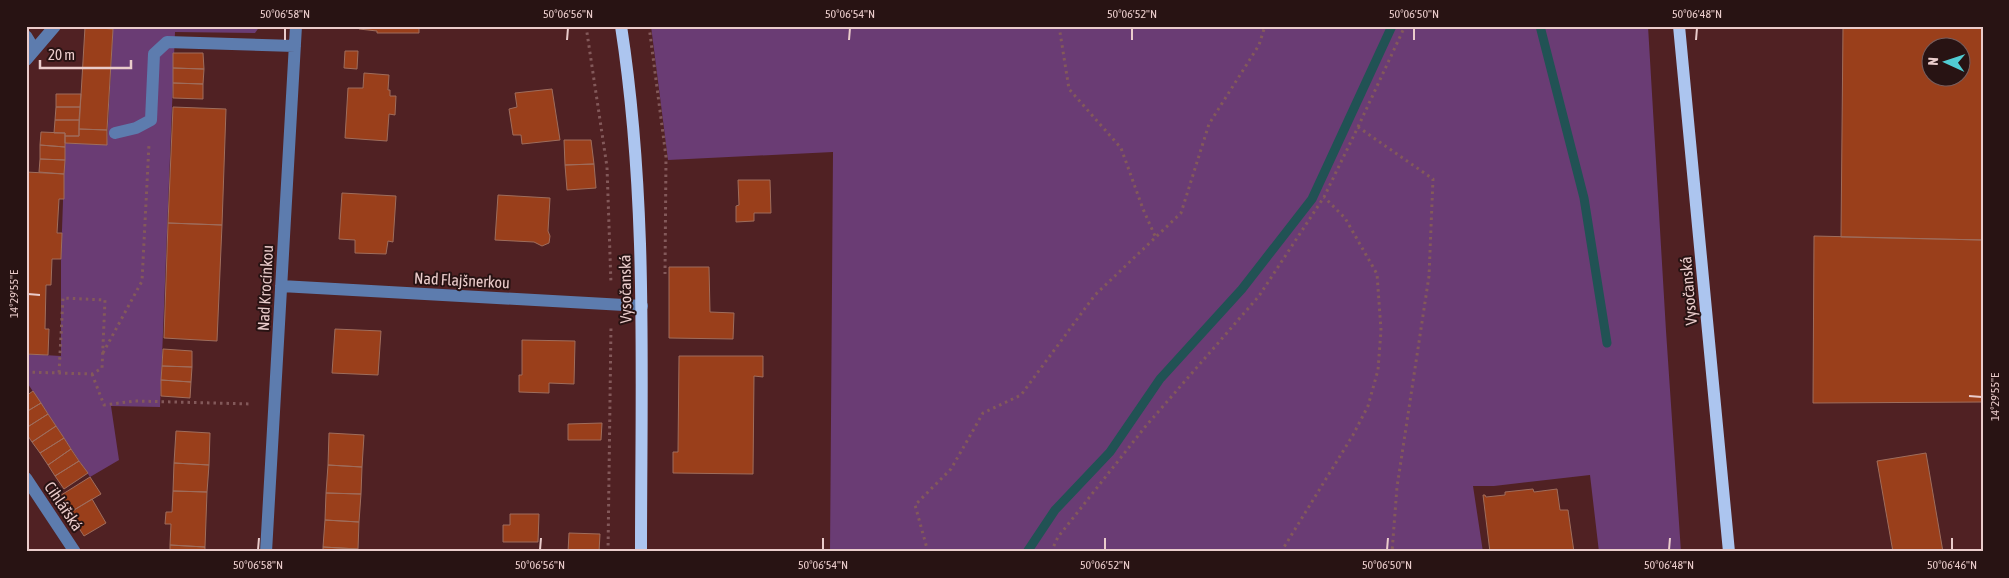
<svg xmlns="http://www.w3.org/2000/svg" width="2009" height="578" font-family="'Asap Condensed',sans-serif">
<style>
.green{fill:#6a3c74}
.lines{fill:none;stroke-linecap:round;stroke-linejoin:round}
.stream{stroke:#215254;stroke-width:9}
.building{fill:#9a3f1b;stroke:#9f6d5c;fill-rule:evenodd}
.path{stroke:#83595a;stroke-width:3;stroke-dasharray:2.5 4;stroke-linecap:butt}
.minor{stroke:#5d7cae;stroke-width:12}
.major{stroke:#acc5ef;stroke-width:12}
.ticks{fill:none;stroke:#eacccb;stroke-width:2}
.labels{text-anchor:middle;stroke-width:4;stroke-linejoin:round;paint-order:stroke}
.street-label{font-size:16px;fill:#eacccb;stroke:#281313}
.neatline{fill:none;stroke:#eacccb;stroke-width:2}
.ticks-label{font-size:12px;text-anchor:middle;fill:#eacccb}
</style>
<rect width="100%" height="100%" fill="#502123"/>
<path class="green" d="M86 26H260L255 33 175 32 160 407 111 406 119 460 90 477 26 381V354L61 356V259L65 143 107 144 113 29Z
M651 26H1648L1666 331 1681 552H1599L1590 475 1494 486H1473L1483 552H830L833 152 668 160Z"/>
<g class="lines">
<path class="stream" d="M1540 26 1584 198 1607 343
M1027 552 1055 510 1110 452 1160 379 1242 289 1312 199 1392 26"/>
</g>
<path class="building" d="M359 26H419V33H377V31L359 29Z
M1843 26H1983V240L1841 237ZM1932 48H1962V78H1932Z
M85 27 113 29 107 130 79 129Z
M345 51H358L357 69 344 68Z
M173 53H203L204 69 173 68Z
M173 68 204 69 203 84 173 83Z
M364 73 389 75 388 90H390V96H396L395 115 389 114 387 141 345 138 348 88H363Z
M173 83 203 84V99L173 98Z
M552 89 560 140 522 144 521 135H513L509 109 517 107 515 93Z
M56 94H81L80 107H56Z
M56 107H80L79 120H55Z
M173 107 226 109 222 225 168 223Z
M55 120H79V136H65V133H54Z
M79 129 107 130V145L65 143V136H79Z
M41 132 65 133V147L40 145Z
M564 140H591L594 164 565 165Z
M40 145 65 147V160L40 159Z
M40 159 65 160 64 174 39 172Z
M594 164 596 188 567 190 565 165Z
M26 172 64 174V199H59L57 233H62L61 259H52L51 285H46L45 329H49L48 355 26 354Z
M738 180H770L771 213H754V221L736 222V206L739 205Z
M342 193 396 196 393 242 388 241 386 254 355 253V240L339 239Z
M498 195 550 198 548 231 550 236 549 243 542 246 534 242 495 240Z
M168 223 222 225 217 341 164 338Z
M1814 236 1983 240V402L1813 403Z
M669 267H709L710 312 734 313 733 339 669 338Z
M335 329 381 331 378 375 332 373Z
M522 340 575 341 574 384 549 383V393L519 392V375H522Z
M163 349 192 351V367L162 366Z
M679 356H763V377L754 376 753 474 673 473V452H678Z
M162 366 192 367 191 382 161 380Z
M161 380 191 382 190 398 161 396Z
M33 391 41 403 26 412V396Z
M41 403 48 414 26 428V412Z
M48 414 56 426 32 442 26 433V428Z
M602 423 601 440H568V424Z
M56 426 64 438 40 453 32 442Z
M176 431 210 433 209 465 174 463Z
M329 433 364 435 362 467 328 465Z
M64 438 71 449 48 465 40 453Z
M71 449 79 461 55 476 48 465Z
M1926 453 1943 552H1893L1877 461Z
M79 461 88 473 64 489 55 476Z
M174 463 209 465 207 492 173 491Z
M328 465 362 467 361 494 326 493Z
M90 477 101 494 69 513 58 497Z
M1533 489 1534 492 1557 489 1560 510H1568L1574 552H1490L1483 495H1485L1486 497 1505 495V492Z
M173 491 207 492 205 547 170 545 171 524H165L166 512H172Z
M326 493 361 494 359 522 325 520Z
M92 499 106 523 84 536 69 513Z
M510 514H539L538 542H503V525H510Z
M325 520 359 522 358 549 323 547Z
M569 533 600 534 599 552H568Z
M170 545 205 547V552H170Z
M323 547 358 549V552H323Z"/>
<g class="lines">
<path class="path" d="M586 26 607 167 611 284
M649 26 666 157 665 274
M1059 26 1069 89 1121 148 1143 209 1155 236
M1358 127 1405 26
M103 353 142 281 149 144
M26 372 92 374 102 368 105 300 63 298 59 373
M92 374 104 405 135 401 252 404
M608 552 611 325
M928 552 915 505 951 469 983 413 1021 395 1095 295 1181 213 1209 124 1259 45 1265 26
M1051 552 1058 537 1145 427 1259 296 1324 197 1358 127 1433 179 1429 276 1397 487 1392 552
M1281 552 1353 435 1368 406 1378 370 1381 330 1377 274 1345 218 1324 197"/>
<path class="minor" d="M26 36 34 49
M26 60 55 26
M115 133 136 128 151 120 154 54 167 42 295 46
M281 286 642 306
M26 478 75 552
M266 552 296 26"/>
<path class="major" d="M621 26C648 200 641 376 641 552
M1679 26 1729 552"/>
</g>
<path class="ticks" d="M285 40V28M567 40 568 28M849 40 850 28M1132 40V28M1414 40V28M1696 40 1697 28M28 294 40 295M1969 396 1982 397M258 550 259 538M540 550 541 538M823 550V538M1105 550V538M1387 550 1388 538M1669 550 1670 538M1952 550V538"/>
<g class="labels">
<g class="street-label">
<text transform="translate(462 280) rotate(3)" y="6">Nad Flajšnerkou</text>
<text transform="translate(265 288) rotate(-87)" y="6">Nad Krocínkou</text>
<text transform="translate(625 289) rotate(-91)" y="6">Vysočanská</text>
<text transform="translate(1688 291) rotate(-95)" y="6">Vysočanská</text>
<text transform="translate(64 506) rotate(56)" y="6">Cihlářská</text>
</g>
</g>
<rect width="2009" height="578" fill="none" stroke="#281313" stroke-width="55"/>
<g transform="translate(1946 62) rotate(273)"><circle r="24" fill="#281313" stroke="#765d5d"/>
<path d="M0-4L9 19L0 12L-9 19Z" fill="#51ccd3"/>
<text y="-8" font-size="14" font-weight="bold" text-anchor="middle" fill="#eacccb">N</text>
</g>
<path d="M40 60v8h91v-8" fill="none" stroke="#eacccb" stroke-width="2.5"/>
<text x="48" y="60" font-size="15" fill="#eacccb" stroke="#281313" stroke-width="4" paint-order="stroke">20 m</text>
<rect x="28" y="28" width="1954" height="522" class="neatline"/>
<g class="ticks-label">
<text x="285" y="18">50°06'58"N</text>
<text x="568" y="18">50°06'56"N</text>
<text x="850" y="18">50°06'54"N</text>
<text x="1132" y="18">50°06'52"N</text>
<text x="1414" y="18">50°06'50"N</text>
<text x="1697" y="18">50°06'48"N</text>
<text transform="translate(14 294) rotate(-90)" y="4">14°29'55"E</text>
<text transform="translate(1995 397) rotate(-90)" y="4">14°29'55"E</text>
<text x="258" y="569">50°06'58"N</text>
<text x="540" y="569">50°06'56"N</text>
<text x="823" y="569">50°06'54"N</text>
<text x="1105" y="569">50°06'52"N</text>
<text x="1387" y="569">50°06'50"N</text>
<text x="1669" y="569">50°06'48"N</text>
<text x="1952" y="569">50°06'46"N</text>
</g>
</svg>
